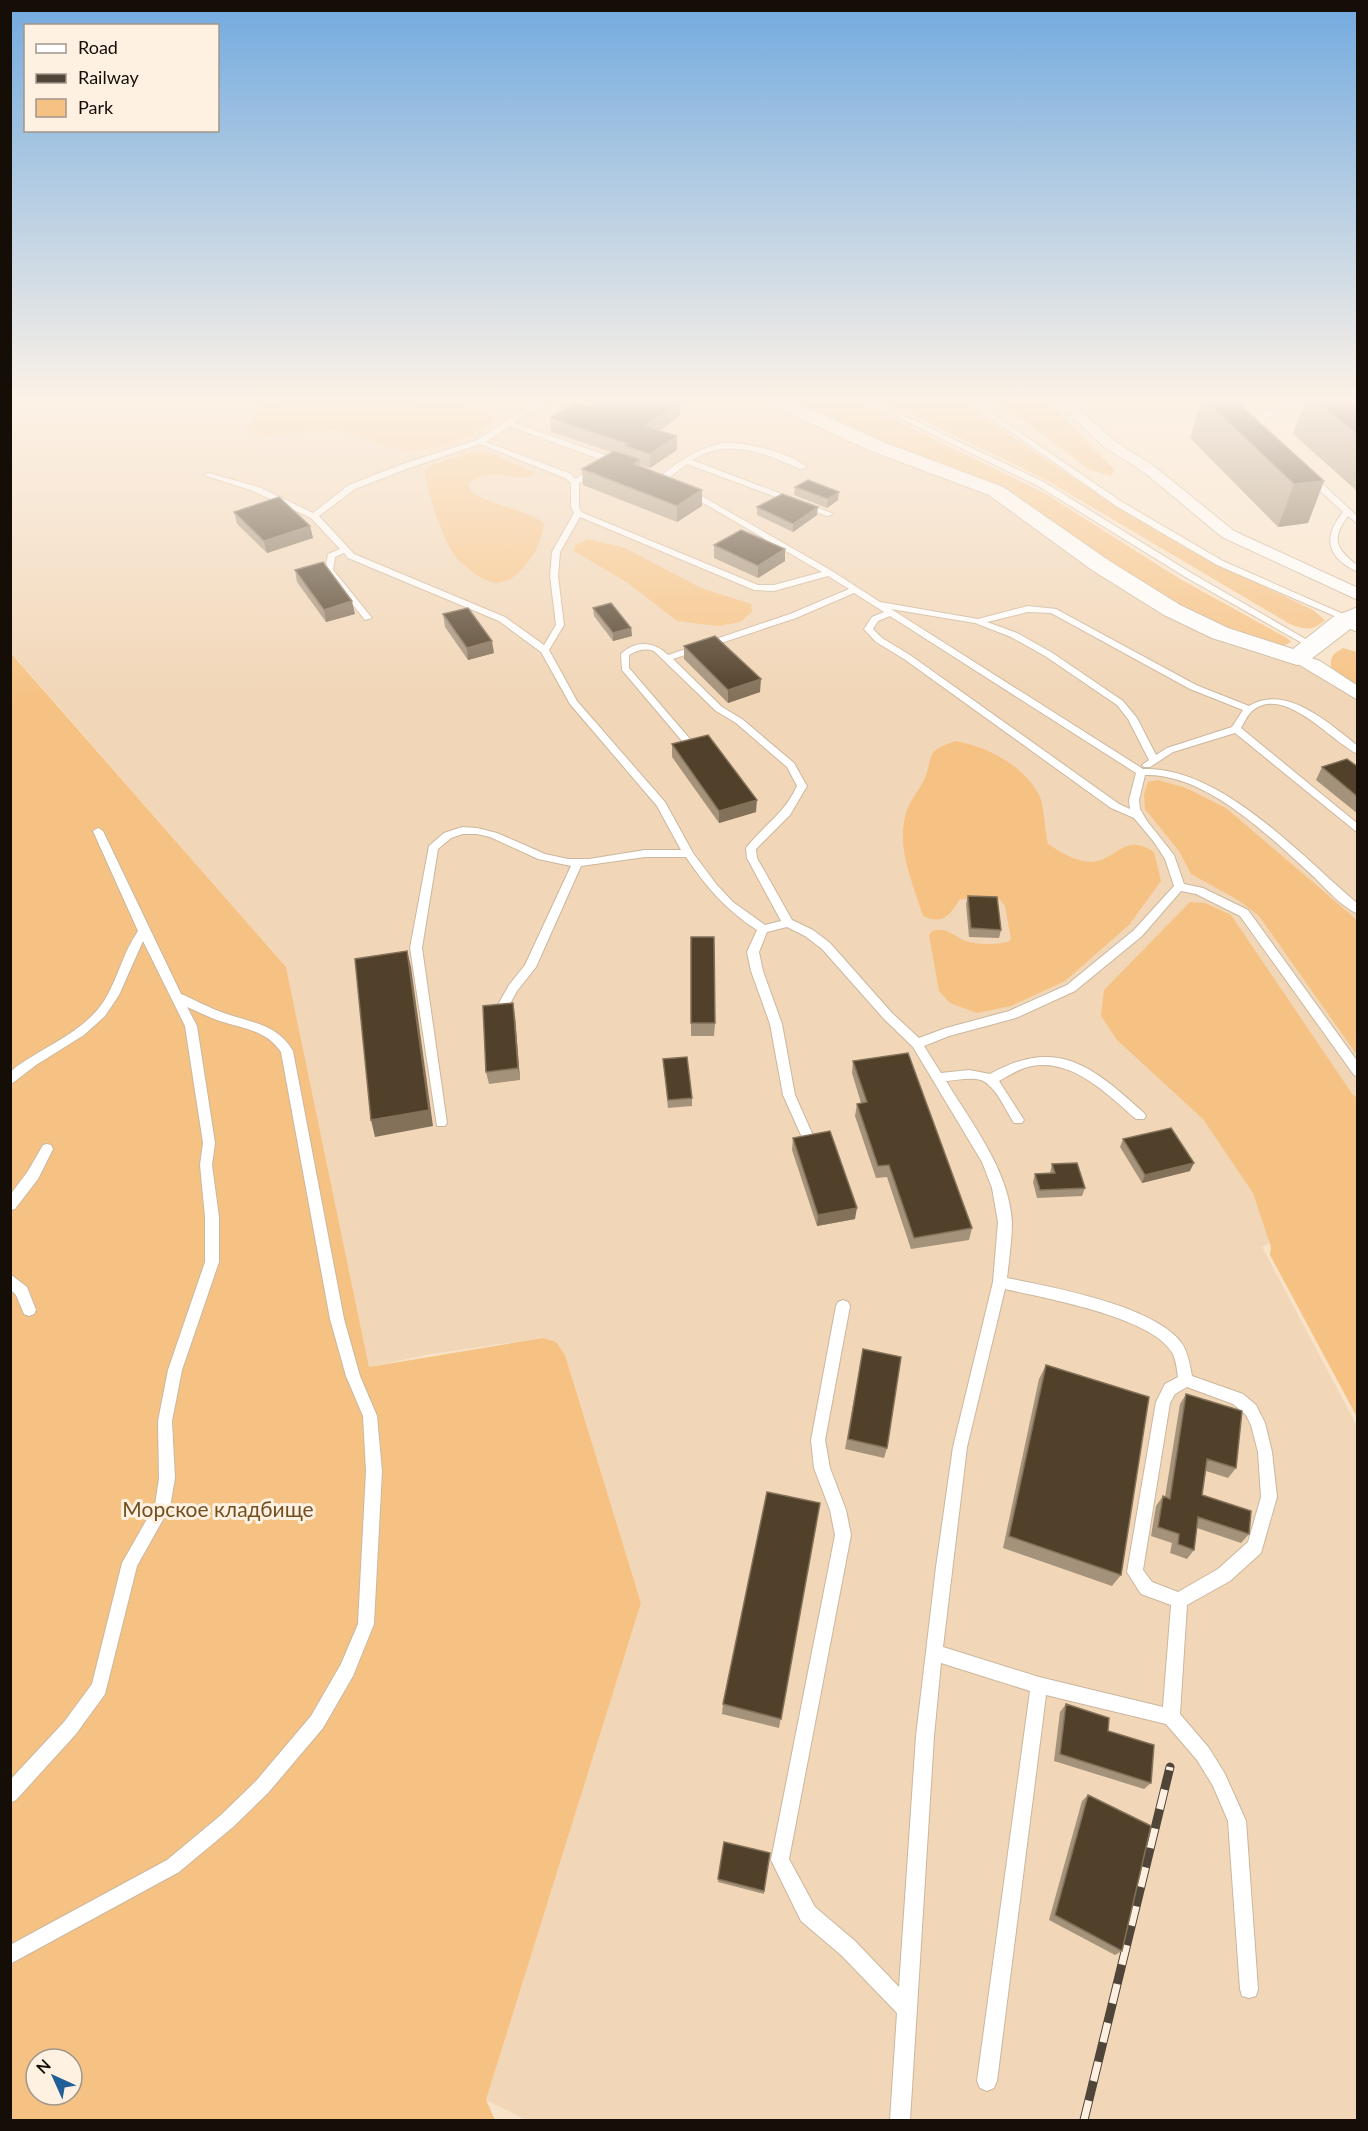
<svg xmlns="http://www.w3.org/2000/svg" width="1368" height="2131" font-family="Lato,sans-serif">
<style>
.built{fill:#f1d6b7}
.green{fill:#f6c283;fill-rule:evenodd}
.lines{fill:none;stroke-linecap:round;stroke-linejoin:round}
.lane-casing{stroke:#cbb79e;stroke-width:2}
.street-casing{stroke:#cbb79e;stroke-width:2}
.secondary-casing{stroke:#cbb79e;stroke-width:2}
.lane{fill:#fff;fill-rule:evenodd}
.street{fill:#fff;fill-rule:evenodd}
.secondary{fill:#fff;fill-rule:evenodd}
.rail-casing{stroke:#4f4538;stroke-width:9}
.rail{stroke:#fff1e2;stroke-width:7;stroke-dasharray:20;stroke-linecap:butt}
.wall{fill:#a4927a}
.shaded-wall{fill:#83715a}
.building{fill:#51402a;stroke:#83715a;stroke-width:1.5}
.labels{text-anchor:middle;stroke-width:6;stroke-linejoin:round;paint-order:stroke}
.near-park-label{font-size:21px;fill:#734f1f;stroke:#fff1e2}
</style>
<rect width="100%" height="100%" fill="#f8e3c9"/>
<path class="built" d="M10 401H759L865 449 987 495 1090 569 1166 615 1220 639 1306 667 1357 699V1197L1262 1247 1357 1426V2120H526L486 2100 641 1603 565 1355 543 1338 431 1354 369 1367 286 967 11 652Z"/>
<path class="green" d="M262 401C308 401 464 391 494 419 469 441 428 456 395 448 372 442 359 432 332 430 305 429 277 438 249 433L248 426 263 408Z
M793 401H855L888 417 1046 494 1180 579 1287 638 1291 642 1283 646 1229 630 1178 605 1107 561 1015 494 884 443Z
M885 401H959L1111 503 1193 552 1313 610 1325 620C1314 631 1304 630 1290 624L1046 480Z
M998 401H1047L1115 470 1111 476 1090 470Z
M475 452 490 453 536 473C517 486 494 463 468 484L472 493C495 506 521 508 544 523 542 542 533 559 519 572 501 590 485 583 468 568 463 564 457 560 454 555 440 531 429 498 424 471L433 464Z
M588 539 625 548 701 588 751 604 752 612 740 622 718 626 677 621 628 583 574 551 575 545Z
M1343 648 1357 652V686L1331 667C1330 656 1334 653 1343 648Z
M10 652 286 967 369 1367 543 1338 556 1342 565 1355 641 1603 486 2100 495 2120H11ZM36 2059H72V2095H36Z
M956 741C988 747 1025 766 1040 797 1044 807 1045 831 1048 844 1060 852 1076 862 1092 862 1118 860 1123 832 1154 852L1161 881 1129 925 1065 981 1011 1006 977 1013 950 1003 939 991 929 935 932 931C946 927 951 934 963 940 975 945 995 945 1008 942L1011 939 1005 906 1000 900 964 899 959 900C950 916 941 925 923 916 913 884 897 850 905 817 907 804 918 792 924 780 935 754 923 752 956 741Z
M1158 780 1186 788 1226 808 1357 920V1055L1259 916 1238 900 1191 874 1179 851 1145 809 1144 795 1148 782Z
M1190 902 1205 903 1231 915 1353 1095 1357 1097V1417L1270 1255 1271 1247 1253 1193 1203 1119 1117 1040 1101 1016 1104 990Z"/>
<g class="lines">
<g class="lane-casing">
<path id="lane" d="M538 401H545L514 423 619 460V464H613L509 426 486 442 571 474 575 479 592 468H598V472L579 483V507L581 512 758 585H774L822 572 686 493 693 491 832 571 880 602 978 619 1028 606 1056 609 1196 685 1249 706C1286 683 1330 724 1358 746V754C1331 742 1283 682 1251 712 1247 716 1244 723 1241 728L1358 824V833L1235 733 1173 752 1150 767H1144L1142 765 1149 760 1128 719 1117 705 1045 656 1011 637 975 623 891 609 1143 769C1221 766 1301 856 1358 904V914C1342 907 1327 890 1315 878 1272 839 1207 773 1145 775L1139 800 1140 809 1147 821 1174 855 1184 884 1203 888 1248 910 1358 1062V1076L1354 1075 1240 916 1196 894 1181 891 1142 936 1075 991 1016 1018 949 1036 924 1046 941 1073 969 1070 990 1074C1058 1036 1093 1067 1144 1113L1146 1116 1144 1119H1136C1108 1095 1073 1058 1032 1066 1020 1068 1010 1075 999 1081L1024 1120 1022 1123H1014C1006 1111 996 1086 981 1080 971 1077 957 1080 946 1081 972 1124 1009 1170 1012 1222 1012 1240 1009 1260 1007 1278 1051 1287 1158 1306 1183 1345 1188 1354 1190 1365 1192 1376L1243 1394 1256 1405 1265 1423 1272 1452 1277 1497 1261 1553 1230 1581 1187 1605 1180 1714 1209 1748 1225 1774 1246 1821 1258 1989 1256 1996 1249 1998 1242 1996 1240 1989 1228 1821 1213 1786 1197 1760 1166 1724 1046 1695 997 2081 994 2088 987 2091 980 2088 977 2081 1030 1691 941 1663 934 1736 910 2120H890L897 2013 841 1955 801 1921 771 1860 835 1535 830 1510 814 1468 811 1440 836 1306 838 1302 843 1300 848 1302 850 1306 825 1440 830 1468 846 1510 851 1535 789 1859 815 1907 855 1941 899 1987 916 1736 936 1567 953 1447 993 1282 998 1222 992 1188 982 1162 913 1047 884 1019 822 949 805 936 787 927 767 932 759 952 763 971 782 1024 795 1095 815 1140 813 1144H805L783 1095 770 1024 751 971 747 952 757 930C727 911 706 887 686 857H645L581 866 536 967 517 991 505 1013H497L495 1010 509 985 525 965 571 866 538 859 490 837 477 834H463L451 838 438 849 422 948 447 1123 445 1126H437L410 948 429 846 444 833 462 827 477 828 497 833 545 854 568 859H589L645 850H681L657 806 570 704 541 652 499 621 348 558 344 553 335 557 333 570 372 618 365 620 325 570 328 554 340 549 311 518 253 491 204 475 208 473 259 487 313 513 349 485 403 464 477 440ZM480 444 565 478 571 483V507L574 513 552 552 550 576 556 625 544 645 505 617 354 554 319 516 355 489 409 468ZM580 517 754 590 774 591 828 576 849 589 790 614 668 655C654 641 635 640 621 654L622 670 688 748 691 749 696 746 629 668V655C638 650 644 648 654 651L716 711 736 723 787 767 797 786C785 813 763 826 746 848L747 858 781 921 765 925 733 902 717 885 693 853 665 802 577 701 549 650 564 625 558 576 560 552ZM854 593 884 612 872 617 864 629 876 642 904 659 1111 808 1134 818 1154 842 1165 859 1174 886 1134 930 1067 985 1009 1011 946 1028 919 1038 892 1013 830 943 813 930 792 920 757 858 756 849 790 815 807 786 794 763 742 719 722 707 673 659 796 618ZM1028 612 1051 613 1190 689 1243 710 1232 727 1167 748 1156 755 1137 718 1123 701 1051 652 1017 633 987 622ZM890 616 1136 773 1129 800 1130 809 1119 804 910 655 882 638 873 629 878 621ZM1005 1289C1044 1298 1154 1317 1173 1354 1176 1361 1177 1370 1178 1377L1165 1384 1156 1402 1127 1572 1141 1594 1171 1605 1163 1707 1039 1677 943 1647 967 1447ZM1187 1387 1233 1404 1246 1415 1251 1425 1258 1452 1261 1497 1248 1542 1218 1569 1178 1592 1152 1582 1143 1570 1170 1403 1175 1394Z
M865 401H873L1044 482 1193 574 1316 645 1312 648 1309 647 1187 578 1038 486Z
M967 401H974L1122 502 1223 561 1350 617 1351 619 1347 622 1358 626V632L1338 624 1337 622 1341 619 1217 565 1116 506Z
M1287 404 1293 405 1263 420 1268 437 1261 439 1256 417Z
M724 443C751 443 785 451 807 467L800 469C764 453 728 437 692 460L834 514 827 516 687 464 666 480 659 478C678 461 699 448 724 443Z
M1306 474H1312L1358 517V524L1348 516C1330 539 1337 550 1358 566V572C1327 558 1322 538 1343 512L1306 478Z
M98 828 103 831 181 994C195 1000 209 1008 224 1013 252 1023 277 1024 293 1051L344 1319 360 1376 377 1416 382 1471 374 1624 353 1676 323 1728 268 1793 233 1827 179 1872 10 1964V1945L167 1860 221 1815 256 1781 311 1716 341 1664 358 1624 366 1471 363 1416 346 1376 330 1319 281 1052C267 1031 246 1029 223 1022 210 1018 199 1012 187 1007L197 1026 215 1143 212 1165 219 1217V1262L182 1370 172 1421 175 1478 170 1507 137 1566 105 1694 76 1734 16 1800 10 1803V1780L64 1722 92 1684 122 1563 155 1505 159 1478 158 1421 168 1370 205 1262V1217L200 1165 203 1143 185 1026 143 941 119 995 105 1016 84 1035 36 1065 10 1085V1072L16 1067C45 1046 84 1032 104 1001 118 979 123 952 138 931L93 831Z
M47 1144 51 1145 53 1149 38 1179 15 1209 10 1210V1195L28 1171 43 1145Z
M10 1274 27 1287 36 1310 34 1314 29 1316 24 1314 16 1295 10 1289Z"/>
</g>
<g class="street-casing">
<path id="street" d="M1056 401H1071L1113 440 1155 467 1234 531 1358 588V600L1222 537 1145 473 1103 446Z
M1297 653 1320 661 1358 686V700L1288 658 1291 654Z"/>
</g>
<g class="secondary-casing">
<path id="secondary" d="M768 401H793L883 442 1003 487 1108 560 1180 605 1228 628 1293 649 1333 617 1358 607V623L1306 663 1297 665 1212 638 1164 615 1092 570 989 495 869 450 771 405Z"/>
</g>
<use href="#lane" class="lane"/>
<use href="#street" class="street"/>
<use href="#secondary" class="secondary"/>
<g class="rail-casing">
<path id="rail" d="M1084 2120 1170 1767"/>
</g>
<use href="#rail" class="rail"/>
</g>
<path class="wall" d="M1201 401H1236L1324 481 1308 523 1278 527 1190 438Z
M1305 401H1347L1358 409V492L1293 434Z
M588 407 680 416 660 431 677 436V450L650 468 640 465V466L702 490V506L677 522 583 485 582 469 611 452 551 432 550 418Z
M795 487 838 500 827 508 794 495Z
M757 507 817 515 793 532 757 515Z
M234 512 310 526 313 538 267 553 237 524Z
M714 545 785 561 758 578 714 558Z
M295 570 355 614 326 622 297 582Z
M593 608 631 628 632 636 613 641 594 616Z
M443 614 494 653 468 660 445 627Z
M684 646 760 692 728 703 684 659Z
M672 744 756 812 719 823 672 757Z
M1322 767H1358V814L1316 780Z
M968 896 1001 930 999 938 969 937 966 904Z
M691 937 715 1023 714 1036H691Z
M515 1016 520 1080 489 1084 486 1072Z
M663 1059 692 1098V1106L668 1108Z
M853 1061 972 1228 969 1240 911 1249 887 1177 876 1178 855 1116 857 1104 861 1103 852 1073Z
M793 1138 855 1219 817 1226 792 1150Z
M1123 1139 1190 1171 1142 1183 1120 1147Z
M1052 1164 1085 1188 1082 1196 1037 1198 1033 1182 1035 1174 1050 1173Z
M863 1349 887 1448 884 1458 845 1449Z
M1046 1365 1121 1575 1112 1586 1003 1548 1039 1379Z
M1186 1394 1236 1468 1228 1478 1206 1471 1202 1495 1249 1534 1241 1543 1197 1528 1194 1550 1187 1559 1170 1553 1172 1543 1151 1536 1156 1506 1163 1496 1165 1497 1180 1404Z
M820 1503 779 1728 722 1714 723 1704Z
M1066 1704 1108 1731 1151 1783 1144 1789 1054 1761 1060 1712Z
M1088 1795 1122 1951 1115 1955 1049 1920 1082 1801Z
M724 1842 764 1891V1894L718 1882Z"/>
<path class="shaded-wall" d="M680 402V416L646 440V426Z
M677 436V450L650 468V454Z
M640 459V475L634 464Z
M1324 481 1308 523 1278 527 1294 484Z
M702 490V506L677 522V506Z
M839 492 838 500 827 508 828 499Z
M818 507 817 515 793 532V524Z
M310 526 313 538 267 553 264 541Z
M785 549V561L758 578V566Z
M352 601 355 614 326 622 324 610Z
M631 628 632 636 613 641V633Z
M492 641 494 653 468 660 467 648Z
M761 679 760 692 728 703V690Z
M757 800 756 812 719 823V811Z
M407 951 411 967 433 1126 375 1137 371 1120Z
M513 1003 515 1016 520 1080 518 1068Z
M1194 1163 1190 1171 1142 1183 1145 1175Z
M857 1208 855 1219 817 1226 818 1215Z"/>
<path class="building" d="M598 401H675L680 402 646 426 677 436 650 454 625 446 628 444 550 418 575 403 588 407Z
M1206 401H1236L1324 481 1294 484Z
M1317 401H1347L1358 409V435Z
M614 451 640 459 634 464 702 490 677 506 582 469Z
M808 480 839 492 828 499 795 487Z
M782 494 818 507 793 524 757 507Z
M279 497 310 526 264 541 234 512Z
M741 530 785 549 758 566 714 545Z
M323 562 352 601 324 610 295 570Z
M611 603 631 628 613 633 593 608Z
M468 608 492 641 467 648 443 614Z
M715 636 761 679 728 690 684 646Z
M708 735 757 800 719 811 672 744Z
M1347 759 1358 767V797L1322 767Z
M968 896 997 897 1001 930 971 928Z
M691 937H714L715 1023H691Z
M407 951 429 1110 371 1120 355 959Z
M513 1003 518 1068 486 1072 483 1006Z
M908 1053 972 1228 914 1238 889 1165 878 1166 857 1104 867 1102 853 1061Z
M687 1057 692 1098 668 1100 663 1059Z
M1171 1128 1194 1163 1145 1175 1123 1139Z
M830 1131 857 1208 818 1215 793 1138Z
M1077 1163 1085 1188 1040 1190 1035 1174 1055 1173 1052 1164Z
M863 1349 901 1357 887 1448 848 1439Z
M1046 1365 1149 1397 1121 1575 1009 1536Z
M1186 1394 1242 1411 1236 1468 1207 1459 1202 1495 1251 1511 1249 1534 1198 1517 1194 1550 1178 1544 1179 1534 1158 1527 1163 1496 1170 1499Z
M767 1492 820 1503 781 1719 723 1704Z
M1066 1704 1109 1718 1108 1731 1154 1745 1151 1783 1060 1754Z
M1088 1795 1151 1826 1122 1951 1055 1915Z
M724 1842 770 1853 764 1891 718 1879Z"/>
<linearGradient id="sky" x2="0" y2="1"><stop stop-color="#72aadf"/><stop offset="0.57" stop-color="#fcf2e7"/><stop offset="1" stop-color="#fcf2e7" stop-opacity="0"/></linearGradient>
<rect width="1368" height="699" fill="url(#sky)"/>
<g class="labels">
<g class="near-park-label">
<text x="218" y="1517">Морское кладбище</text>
</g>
</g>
<rect width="1368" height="2131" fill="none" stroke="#150e06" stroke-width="24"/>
<rect x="24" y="24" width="195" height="108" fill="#fff1e2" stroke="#a1968a" stroke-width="1.5"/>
<rect x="36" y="44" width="30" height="9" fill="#ffffff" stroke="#a1968a" stroke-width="1.5"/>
<text x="78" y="54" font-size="18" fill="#150e06">Road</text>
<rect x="36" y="74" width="30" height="9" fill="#4f4538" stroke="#a1968a" stroke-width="1.5"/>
<text x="78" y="84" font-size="18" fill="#150e06">Railway</text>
<rect x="36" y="99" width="30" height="18" fill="#f6c283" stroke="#a1968a" stroke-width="1.5"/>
<text x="78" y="114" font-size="18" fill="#150e06">Park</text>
<g transform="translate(54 2077) rotate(315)"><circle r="28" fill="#fff1e2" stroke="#a1968a" stroke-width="1.5"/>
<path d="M0-4.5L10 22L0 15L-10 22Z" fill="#216096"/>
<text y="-9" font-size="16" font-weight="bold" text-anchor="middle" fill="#150e06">N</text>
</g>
</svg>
